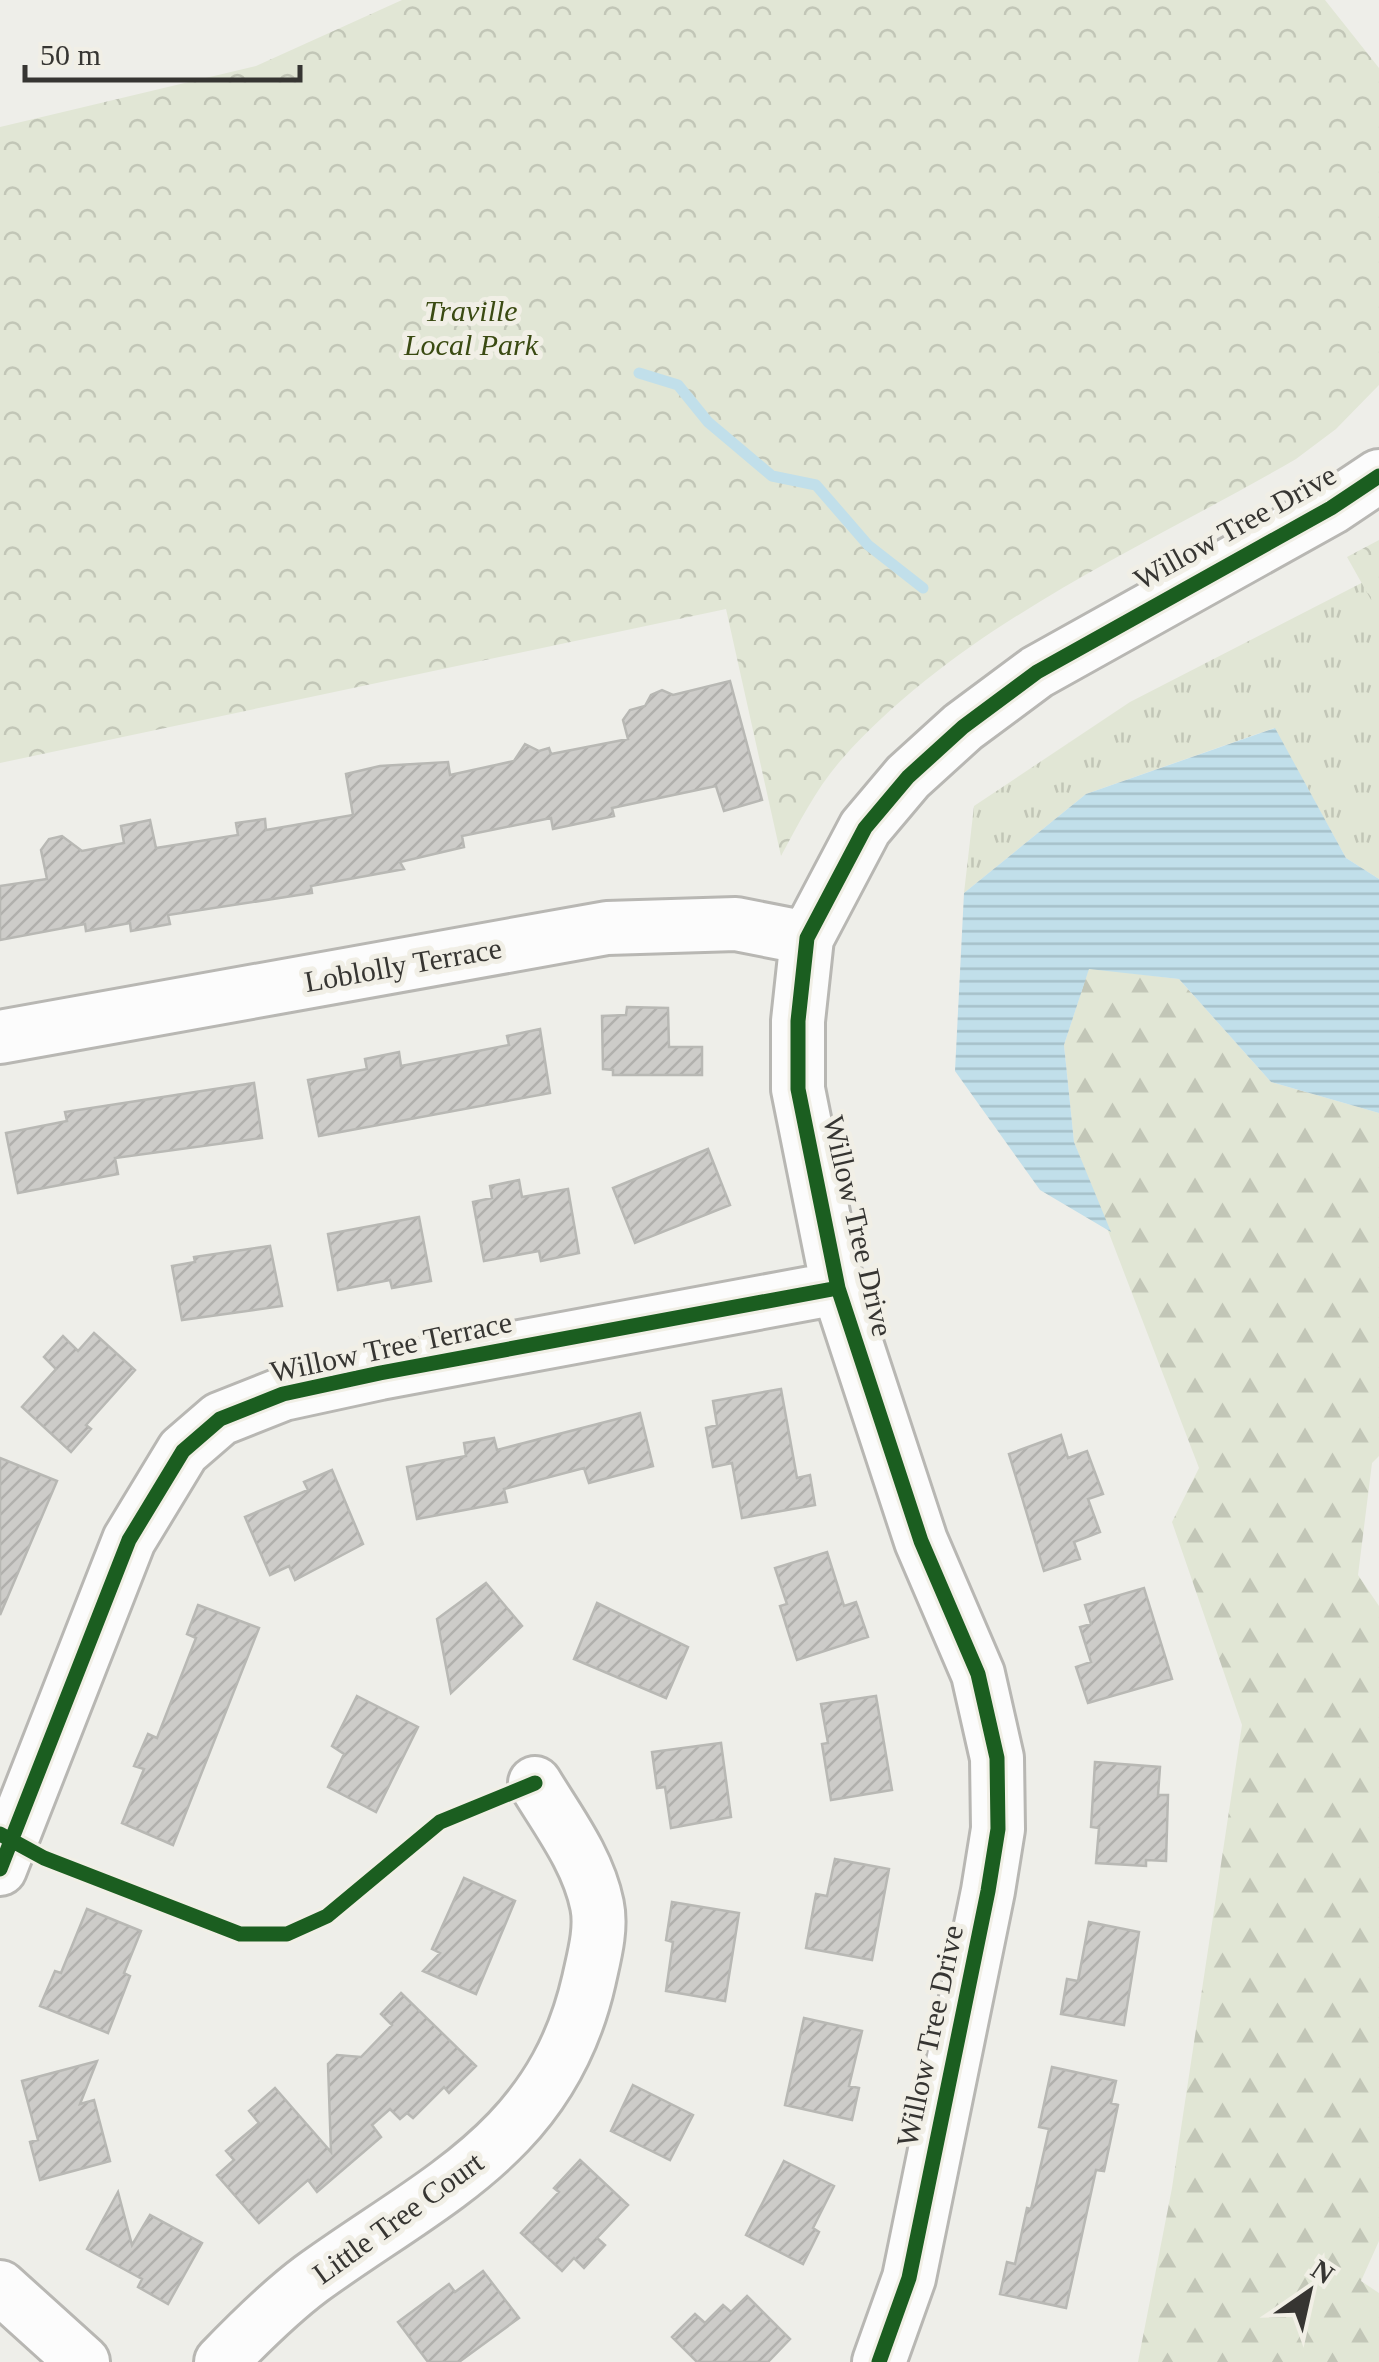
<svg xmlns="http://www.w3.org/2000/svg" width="1379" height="2362" font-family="Georgia,serif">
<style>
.grass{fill:url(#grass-tufts)}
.forest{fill:url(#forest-firs)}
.park{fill:url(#park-crowns)}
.water{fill:url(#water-rules)}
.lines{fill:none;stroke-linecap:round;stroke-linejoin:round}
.stream{stroke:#c1dfea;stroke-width:11}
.building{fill:url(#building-hatch);stroke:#b8b8b4;stroke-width:2.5}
.minor-casing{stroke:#b8b7b3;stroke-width:58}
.minor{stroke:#fcfcfc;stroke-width:52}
.cycleway-casing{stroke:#f1efe6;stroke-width:21}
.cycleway{stroke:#1b5e20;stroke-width:15}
.labels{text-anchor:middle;stroke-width:10;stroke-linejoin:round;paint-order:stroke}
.park-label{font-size:30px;font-style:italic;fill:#3a4a12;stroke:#f1efe6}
.street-label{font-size:30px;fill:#363532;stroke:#f1efe6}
</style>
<defs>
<pattern id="grass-tufts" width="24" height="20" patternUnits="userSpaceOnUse" patternTransform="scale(2.5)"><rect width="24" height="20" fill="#e1e6d5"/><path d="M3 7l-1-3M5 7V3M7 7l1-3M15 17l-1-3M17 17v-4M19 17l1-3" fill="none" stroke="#c2c6b7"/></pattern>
<pattern id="forest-firs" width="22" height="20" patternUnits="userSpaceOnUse" patternTransform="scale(2.5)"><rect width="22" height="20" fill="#e1e6d5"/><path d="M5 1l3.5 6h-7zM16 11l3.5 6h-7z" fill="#c2c6b7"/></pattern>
<pattern id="park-crowns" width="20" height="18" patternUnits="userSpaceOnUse" patternTransform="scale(2.5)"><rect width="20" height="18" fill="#e1e6d5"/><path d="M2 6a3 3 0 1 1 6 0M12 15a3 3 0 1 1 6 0" fill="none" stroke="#c2c6b7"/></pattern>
<pattern id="water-rules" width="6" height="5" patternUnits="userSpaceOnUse" patternTransform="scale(2.5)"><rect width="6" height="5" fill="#c1dfea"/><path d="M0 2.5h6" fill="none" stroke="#a6c0c9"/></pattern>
<pattern id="building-hatch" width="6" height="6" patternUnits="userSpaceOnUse" patternTransform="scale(2.5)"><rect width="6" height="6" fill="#cdccc9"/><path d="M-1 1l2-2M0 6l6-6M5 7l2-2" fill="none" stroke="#b1b0ad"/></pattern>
</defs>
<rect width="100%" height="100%" fill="#eeeee9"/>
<path class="grass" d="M1379 574V879L1346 858 1274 728 1086 794 964 893 974 806 1130 702Z"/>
<path class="forest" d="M1089 968 1179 979 1271 1082 1379 1113V1456L1372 1463 1358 1575 1379 1606V2241L1361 2281 1379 2293V2362H1138L1172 2188 1242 1725 1172 1522 1199 1468 1074 1142 1064 1045Z"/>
<path class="park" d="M402 0H1325L1379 68V385L1336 429 1296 459C1141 549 963 623 842 759 817 787 799 823 781 856L726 609 0 763V127L256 66Z
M1379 540V614L1347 557Z"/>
<path class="water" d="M1275 728 1346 858 1379 879V1113L1271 1082 1179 979 1089 969 1064 1045 1074 1142 1111 1232 1040 1190 955 1071 964 893 1086 794Z"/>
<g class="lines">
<path class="stream" d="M639 373 678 385 708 422 772 476 816 485 868 545 923 588"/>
</g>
<path class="building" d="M730 681 762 800 724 811 716 786 612 808 614 816 553 829 551 818 462 836 464 847 400 862 404 869 311 886 312 893 168 915 170 924 131 931 130 923 86 931 85 924 0 940V886L47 879 41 850 49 839 62 836 82 851 124 843 121 826 150 820 156 848 238 835 236 823 265 819 266 830 353 815 346 774 380 766 448 762 450 775 514 761 525 744 539 751 549 748 551 754 628 739 623 720 630 710 645 706 651 695 662 690 673 695Z
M627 1007 668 1008 669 1047H702V1075H613V1070L603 1069 602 1016 626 1015Z
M540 1029 550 1093 319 1136 308 1080 367 1069 365 1059 399 1052 401 1066 509 1045 507 1036Z
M254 1083 262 1138 115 1158 118 1174 18 1193 6 1133 67 1121 65 1112Z
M708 1149 730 1205 635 1243 613 1188Z
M519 1180 522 1197 568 1189 579 1253 541 1261 539 1251 484 1261 473 1202 492 1198 490 1186Z
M419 1217 431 1281 392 1288 390 1280 338 1290 328 1234Z
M270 1246 282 1306 182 1320 172 1266 195 1262 194 1257Z
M94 1333 135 1370 86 1425 91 1429 71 1452 22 1407 56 1369 44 1357 63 1336 78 1351Z
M781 1389 797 1478 810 1475 815 1505 742 1518 732 1463 713 1467 706 1428 717 1425 713 1401Z
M640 1413 653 1466 589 1483 584 1468 504 1489 507 1502 417 1519 407 1467 466 1456 464 1443 494 1438 497 1450Z
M1061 1435 1068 1458 1087 1451 1103 1494 1088 1499 1100 1532 1074 1542 1080 1559 1044 1571 1009 1454Z
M0 1458 57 1481 0 1615Z
M332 1470 363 1544 295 1580 289 1566 270 1575 245 1517 308 1490 304 1482Z
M827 1552 844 1606 856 1602 868 1637 797 1660 780 1606 787 1604 775 1568Z
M486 1583 522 1626 451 1693 437 1619Z
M1144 1588 1172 1679 1088 1703 1076 1667 1091 1662 1080 1627 1091 1624 1085 1605Z
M597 1603 688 1647 666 1698 574 1659Z
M198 1605 259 1628 173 1845 122 1823 144 1769 134 1766 148 1734 157 1738 196 1638 187 1634Z
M357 1696 418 1727 376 1812 328 1787 344 1754 332 1746Z
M876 1696 892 1790 831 1800 822 1744 828 1743 821 1704Z
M721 1743 731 1817 671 1828 665 1787 657 1788 652 1752Z
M1095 1762 1160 1767 1158 1795H1168L1166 1861 1146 1860V1866L1096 1863 1099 1828 1091 1827Z
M835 1859 889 1869 872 1960 806 1948 816 1894 827 1896Z
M464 1878 515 1901 476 1994 423 1971 440 1953 432 1949Z
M672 1902 739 1913 725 2001 666 1991 673 1942 666 1940Z
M87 1909 141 1931 124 1973 130 1976 108 2033 40 2006 55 1971 61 1973Z
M1089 1922 1139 1932 1124 2025 1061 2014 1067 1979 1078 1981Z
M401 1993 476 2066 449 2093 444 2087 413 2118 407 2113 400 2119 390 2109 372 2125 381 2137 317 2192 308 2180 259 2223 217 2175 234 2160 226 2151 259 2123 249 2111 275 2088 331 2152 328 2064 337 2055 361 2057 392 2025 381 2014Z
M804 2018 862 2031 849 2086 859 2088 852 2120 785 2105Z
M97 2061 80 2104 94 2100 110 2161 40 2180 30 2142 38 2140 22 2081Z
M1052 2067 1116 2081 1111 2103 1118 2105 1104 2171 1096 2170 1066 2308 1000 2294 1007 2262 1015 2264 1027 2208 1031 2209 1049 2129 1039 2127Z
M633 2085 693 2115 670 2160 611 2131Z
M580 2160 628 2205 597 2238 605 2245 584 2268 574 2258 562 2271 521 2233 559 2192 554 2188Z
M784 2161 834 2186 813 2228 819 2232 803 2264 746 2235Z
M118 2192 132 2245 150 2215 202 2243 168 2304 138 2287 142 2279 87 2249Z
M483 2271 519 2318 459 2362H428L398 2322 449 2284 455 2292Z
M747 2296 790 2339 768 2362H697L672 2337 695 2314 705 2323 723 2305 731 2312Z"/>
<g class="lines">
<g class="minor-casing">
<path id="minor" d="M0 1037 607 928 736 924 807 938
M0 1869 129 1540 183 1451 220 1419 283 1394 380 1373 838 1288
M0 2287 83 2362
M221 2362C249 2333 279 2303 311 2279 432 2191 552 2143 589 1980 594 1957 602 1929 597 1905 588 1860 558 1821 535 1783
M879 2362 909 2278 988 1891 998 1829 997 1758 978 1674 921 1541 838 1288 798 1089V1021L807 938 865 828 908 777 963 727 1037 672 1331 508 1379 476"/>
</g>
<use href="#minor" class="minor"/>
<g class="cycleway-casing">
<path id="cycleway" d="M0 1834 44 1858 240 1934H287L327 1916 440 1822 535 1783
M0 1869 129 1540 183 1451 220 1419 283 1394 380 1373 838 1288
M879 2362 909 2278 988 1891 998 1829 997 1758 978 1674 921 1541 838 1288 798 1089V1021L807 938 865 828 908 777 963 727 1037 672 1331 508 1379 476"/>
</g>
<use href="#cycleway" class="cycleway"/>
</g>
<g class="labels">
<g class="park-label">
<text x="471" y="321">Traville<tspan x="471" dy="34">Local Park</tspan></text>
</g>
<g class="street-label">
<text transform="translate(1235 527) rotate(-29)" y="10">Willow Tree Drive</text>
<text transform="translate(403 965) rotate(-10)" y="10">Loblolly Terrace</text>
<text transform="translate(858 1226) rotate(77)" y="10">Willow Tree Drive</text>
<text transform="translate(391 1347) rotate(-12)" y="10">Willow Tree Terrace</text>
<text transform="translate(930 2036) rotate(-78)" y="10">Willow Tree Drive</text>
<text transform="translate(398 2218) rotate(-36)" y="10">Little Tree Court</text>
</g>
</g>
<g transform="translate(1309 2292) rotate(34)" stroke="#f1efe6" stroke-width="8" paint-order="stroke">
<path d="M0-8L18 38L0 25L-18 38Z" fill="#363532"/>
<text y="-15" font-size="28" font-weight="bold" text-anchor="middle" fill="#363532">N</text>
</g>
<path d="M25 65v15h275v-15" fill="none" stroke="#363532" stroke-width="5"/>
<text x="40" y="65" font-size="30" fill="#363532" stroke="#f1efe6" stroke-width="8" paint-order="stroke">50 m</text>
</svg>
